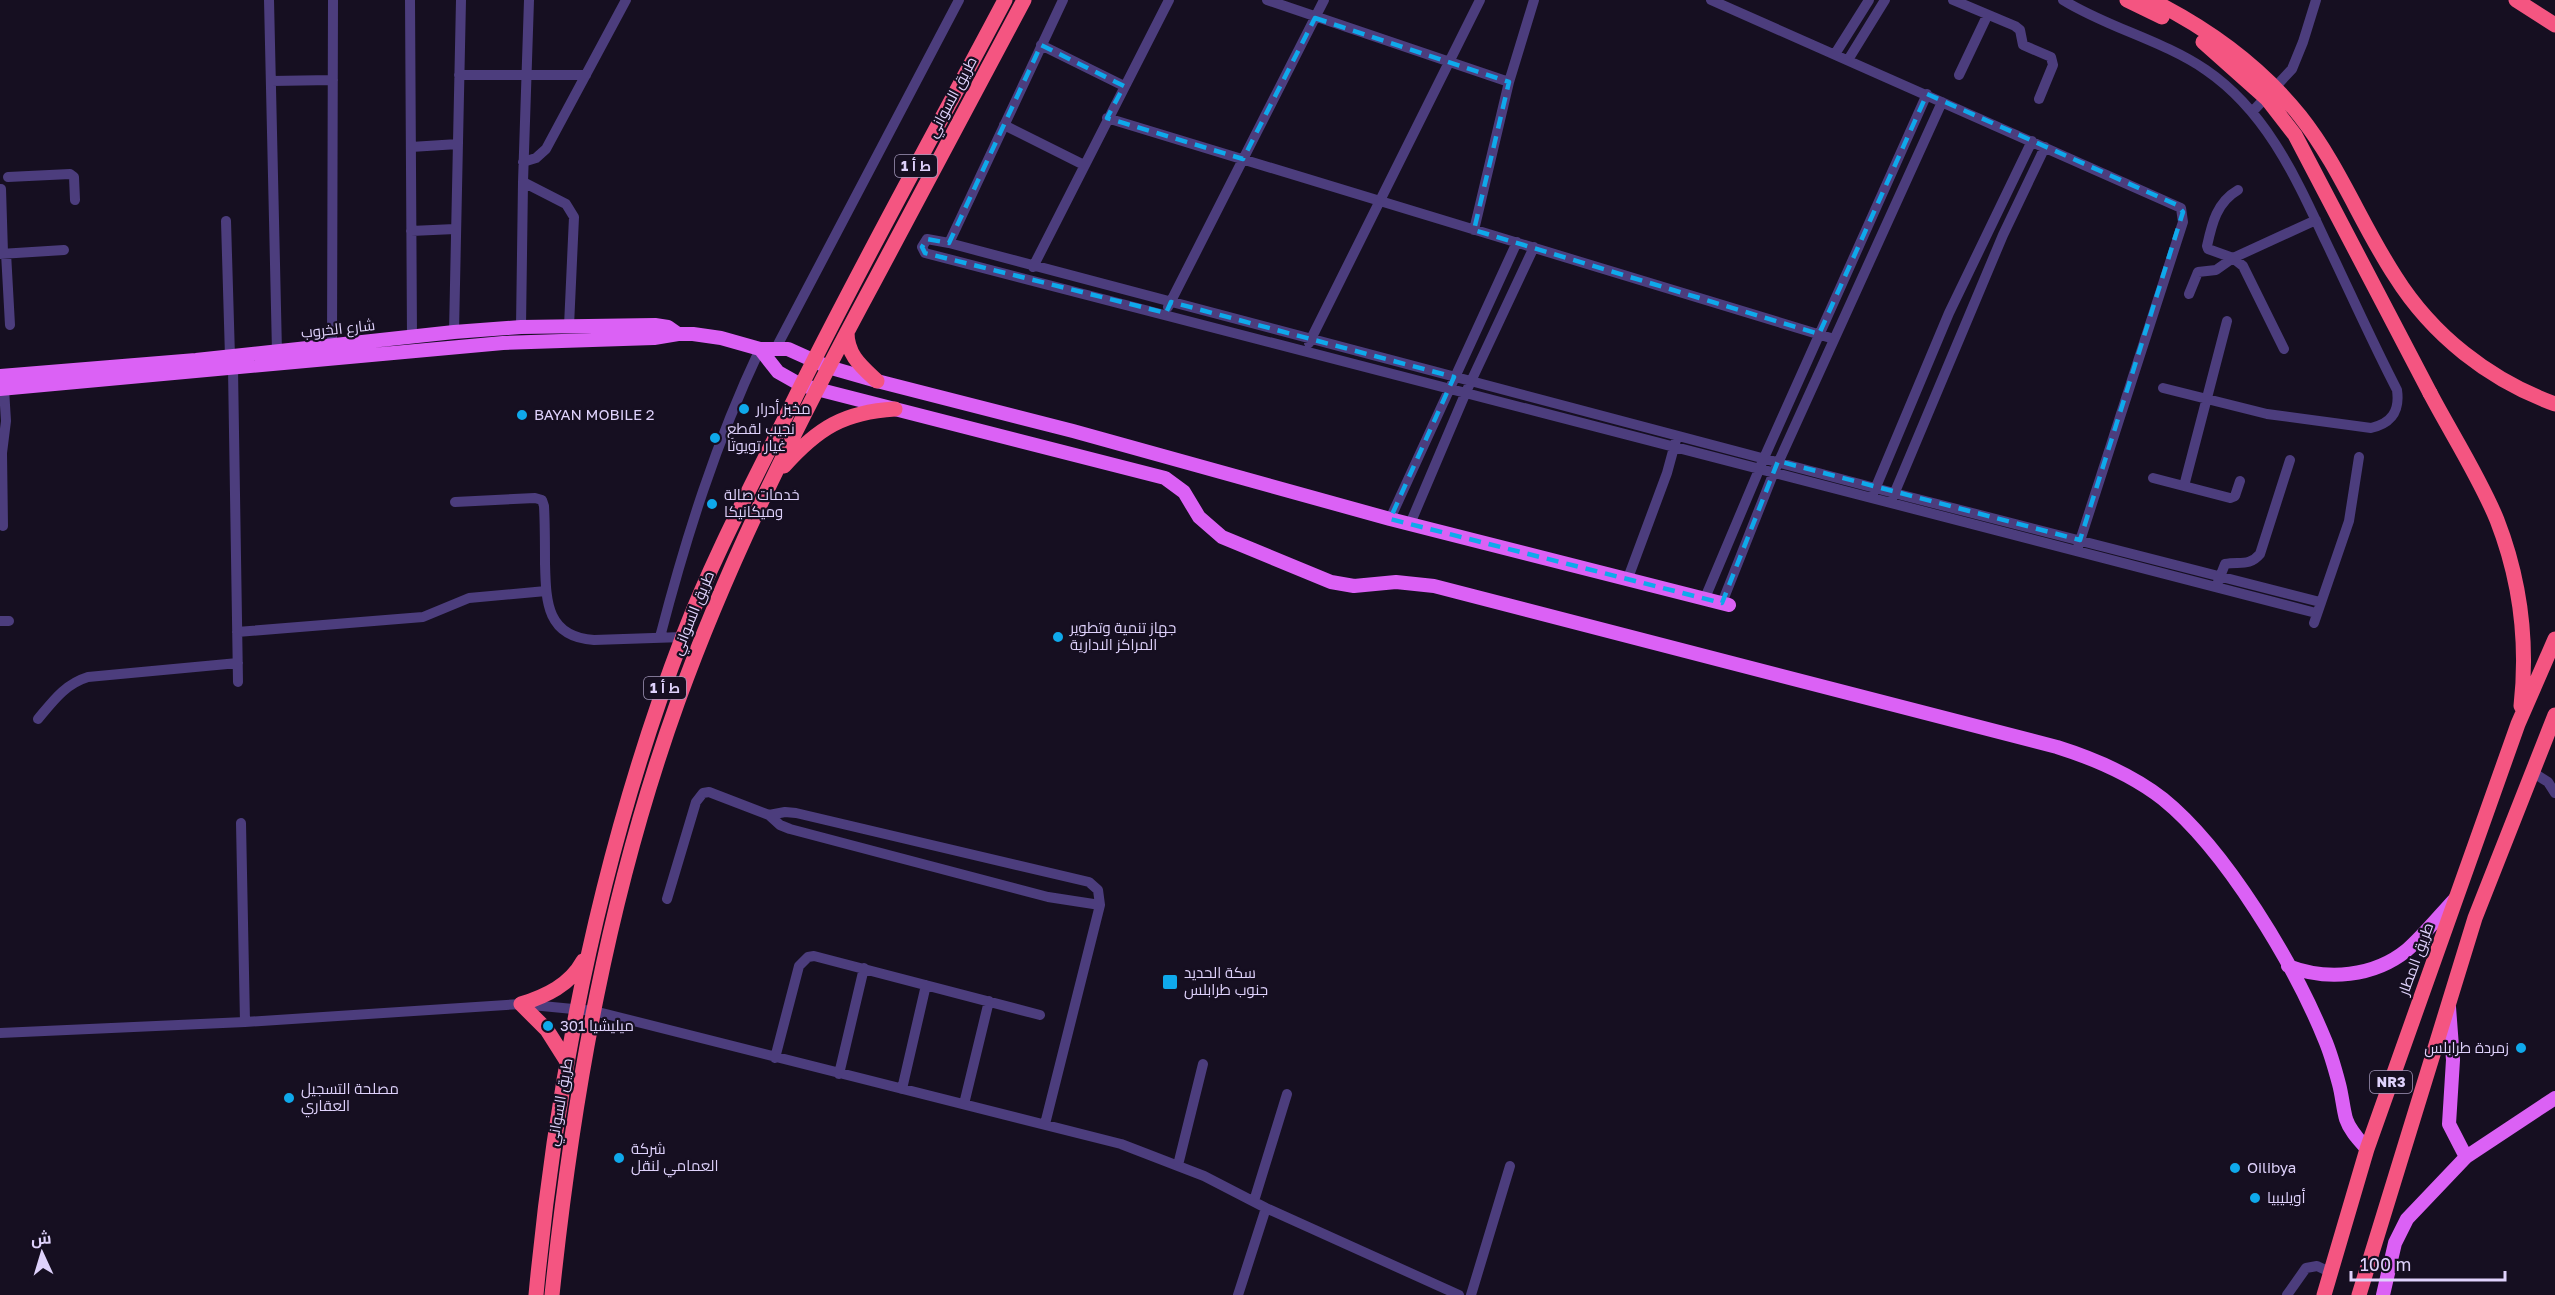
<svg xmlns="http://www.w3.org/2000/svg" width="2555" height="1295" font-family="'Golos Text',Cairo,sans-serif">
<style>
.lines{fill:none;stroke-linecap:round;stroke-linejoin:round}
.minor{stroke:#4c3d7d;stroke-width:10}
.major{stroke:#db61f5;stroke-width:14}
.highway{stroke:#f45581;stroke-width:15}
.highway-bridge{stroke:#f45581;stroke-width:15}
.marked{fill:none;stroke:#0fa9eb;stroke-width:4.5;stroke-dasharray:12 8;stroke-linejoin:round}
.poi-dot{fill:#0fa9eb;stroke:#160f21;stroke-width:2}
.labels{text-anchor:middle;stroke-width:4.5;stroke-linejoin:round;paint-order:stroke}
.shield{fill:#160f21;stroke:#a398ba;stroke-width:1.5}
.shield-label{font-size:14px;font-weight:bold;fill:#dfd2fc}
.street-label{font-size:15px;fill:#dfd2fc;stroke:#160f21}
.poi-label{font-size:15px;fill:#dfd2fc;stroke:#160f21;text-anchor:start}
</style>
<rect width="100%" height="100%" fill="#160f21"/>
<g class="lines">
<path class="minor" d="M269 0 277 352
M410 0 412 337
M1267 0 1509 82
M1711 0 2181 208 2183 222 2078 547
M1953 0 2015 26 2020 30 2023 45 2051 57 2053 65 2039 99
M2063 0C2108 28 2162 40 2206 70 2267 112 2296 178 2326 242 2350 292 2372 342 2397 390 2400 411 2392 423 2371 428L2267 414 2163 388
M1041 45 1124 86
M1835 54 1869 0
M1848 60 1885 0
M459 75H586
M1959 75 1987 16
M271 81 333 80
M2253 111 2292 69 2303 42 2316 0
M1107 118 1834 339
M1004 125 1084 165
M411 147 458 144
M523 162 536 158 546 149 626 0
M8 177 70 174 74 177 75 200
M523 182 566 204 574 217 569 326
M1 189 3 253
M2238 190C2217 202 2212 223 2207 246L2208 249 2233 258 2243 266 2284 349
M226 221 230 357
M1474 230 1509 82 1534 0
M411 231 455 229
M949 243 1063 0
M6 253 10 325
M0 254 64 250
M1033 267 1169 0
M2189 294 2198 272 2216 270 2233 258 2316 220
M1168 307 1324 0
M521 327 523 182 529 0
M454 332 461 0
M1309 343 1480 0
M332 347 333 0
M776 348 959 0
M233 369 238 682
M2153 478 2230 498 2235 496 2240 481
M2184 486 2227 321
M1873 494 1949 313 2032 141
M1892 499 2003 235 2045 147
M455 502 535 498 542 500 544 506C545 525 545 544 545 563 546 601 546 637 594 640L683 637
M1390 519 1517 242
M1410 524 1466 392 1534 247
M3 526 2 453 6 421 4 389
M1628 578 1667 473 1676 440
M2218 582 2225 564C2239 561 2249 567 2260 554L2290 460
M1705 598 1764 458 1927 94
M1722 603 1774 472 1942 102
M2316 613C1852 496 1390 369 925 253L922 247 927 239 949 243 1894 493 2320 602
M0 621H9
M2314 623 2349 521 2359 457
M237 632 423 617 469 598 546 591
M660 637C686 537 716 442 760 349
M38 719C53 701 65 684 88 677L238 663
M2532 772 2548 782 2555 793
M769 815 785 812 796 813 1089 882 1098 890 1100 905 1045 1124
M241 823 245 1022
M667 899 696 802 703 793 709 792 769 815 780 825 790 829 1048 897 1100 905
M0 1033 245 1022 521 1004 594 1011 1121 1144 1204 1176 1266 1208 1459 1295
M775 1058 799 966 808 957 814 956 1040 1015
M839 1074 864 968
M902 1089 926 985
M964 1104 989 1001
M1178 1165 1203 1064
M1254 1201 1287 1094
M1238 1295 1266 1208
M1471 1295 1510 1166
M2287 1295 2306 1268 2317 1266 2330 1272"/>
<path class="major" d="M760 349 778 372 801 385 1165 478 1184 492 1199 517 1222 537 1331 582 1354 586 1396 582 1434 586 2057 747C2095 759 2131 774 2163 799 2226 850 2294 964 2325 1040 2331 1054 2335 1069 2339 1084 2342 1095 2343 1108 2346 1119 2350 1131 2359 1140 2367 1149
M0 376 196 360 454 332 521 327 655 325 668 327 678 334
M0 389 503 343 654 338 678 334H693L721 338 760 349H788L828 367 877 381 1073 431 1390 519 1729 605
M2288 966C2327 981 2374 977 2407 950 2424 935 2440 915 2455 899
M2449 1007 2453 1060 2449 1124 2466 1157
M2383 1295 2395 1243 2407 1219 2466 1157 2555 1098"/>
<path class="highway" d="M2516 0 2555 25
M847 332C847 355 861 366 877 381
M2430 393C2451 433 2480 478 2497 520 2520 579 2528 643 2521 706
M784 466C818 428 844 412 895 409
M521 1004C546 996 570 985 583 961
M521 1004 547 1030 566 1060
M536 1295C557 1070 602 848 683 636 713 557 753 483 790 408 858 270 933 136 1005 0
M552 1295C573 1094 609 892 678 701 731 554 802 415 876 278 925 185 975 93 1024 0
M2324 1295 2367 1149 2518 724 2555 639
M2359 1295 2475 918 2555 715"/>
<path class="highway-bridge" d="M2127 0 2162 17
M2151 0C2207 28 2261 67 2300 116 2339 165 2361 224 2395 276 2432 335 2489 380 2555 404
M2203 42 2267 99 2295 135 2430 393"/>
</g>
<path class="marked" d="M1315 18 1509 82 1474 230 1819 334 1927 94 2177 205 2183 212 2080 540 1778 461 1722 603 1390 519 1454 377 1171 302 1166 313 925 253 922 247 927 239 949 243 1041 45 1124 86 1107 118 1243 159Z"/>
<g class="poi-dot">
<circle cx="744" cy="409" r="6"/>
<circle cx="522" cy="415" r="6"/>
<circle cx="715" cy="438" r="6"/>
<circle cx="712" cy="504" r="6"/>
<circle cx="1058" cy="637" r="6"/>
<rect x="1162" y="974" width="16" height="16" rx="3"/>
<circle cx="548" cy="1026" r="6"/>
<circle cx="2521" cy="1048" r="6"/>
<circle cx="289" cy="1098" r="6"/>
<circle cx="619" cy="1158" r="6"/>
<circle cx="2235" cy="1168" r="6"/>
<circle cx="2255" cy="1198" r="6"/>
</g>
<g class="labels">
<g class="shield">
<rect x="895" y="155" width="42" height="22" rx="4.5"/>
<rect x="644" y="677" width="42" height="22" rx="4.5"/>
<rect x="2370" y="1071" width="42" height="22" rx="4.5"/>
</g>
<g class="shield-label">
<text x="916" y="171">ط أ 1</text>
<text x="665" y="693">ط أ 1</text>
<text x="2391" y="1087">NR3</text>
</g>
<g class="street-label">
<text transform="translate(952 97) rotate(-62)" y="5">طريق السواني</text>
<text transform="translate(338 329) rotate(-6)" y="5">شارع الخروب</text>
<text transform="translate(693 613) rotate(-68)" y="5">طريق السواني</text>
<text transform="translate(2416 959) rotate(-70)" y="5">طريق المطار</text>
<text transform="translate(560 1102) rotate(-80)" y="5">طريق السواني</text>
</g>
<g class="poi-label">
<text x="756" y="414">مخبز أدرار</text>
<text x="534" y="420">BAYAN MOBILE 2</text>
<text x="727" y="434">نجيب لقطع<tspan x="727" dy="17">غيار تويوتا</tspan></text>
<text x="724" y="500">خدمات صالة<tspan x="724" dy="17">وميكانيكا</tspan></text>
<text x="1070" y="633">جهاز تنمية وتطوير<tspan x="1070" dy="17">المراكز الادارية</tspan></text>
<text x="1184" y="978">سكة الحديد<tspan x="1184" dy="17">جنوب طرابلس</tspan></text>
<text x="560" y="1031">ميليشيا 301</text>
<text x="2509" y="1053" text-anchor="end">زمردة طرابلس</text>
<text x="301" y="1094">مصلحة التسجيل<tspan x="301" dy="17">العقاري</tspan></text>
<text x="631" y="1154">شركة<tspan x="631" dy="17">العمامي لنقل</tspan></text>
<text x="2247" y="1173">Oilibya</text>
<text x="2267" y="1203">أويليبيا</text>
</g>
</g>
<g transform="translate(42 1253) rotate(356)" stroke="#160f21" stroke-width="4.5" paint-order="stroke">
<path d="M0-4.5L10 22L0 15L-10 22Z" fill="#dfd2fc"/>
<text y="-9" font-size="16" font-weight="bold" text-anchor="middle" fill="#dfd2fc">ش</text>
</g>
<path d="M2351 1271v9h154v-9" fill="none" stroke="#dfd2fc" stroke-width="3"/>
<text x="2360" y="1271" font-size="18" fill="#dfd2fc" stroke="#160f21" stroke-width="4.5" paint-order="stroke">100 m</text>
</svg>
